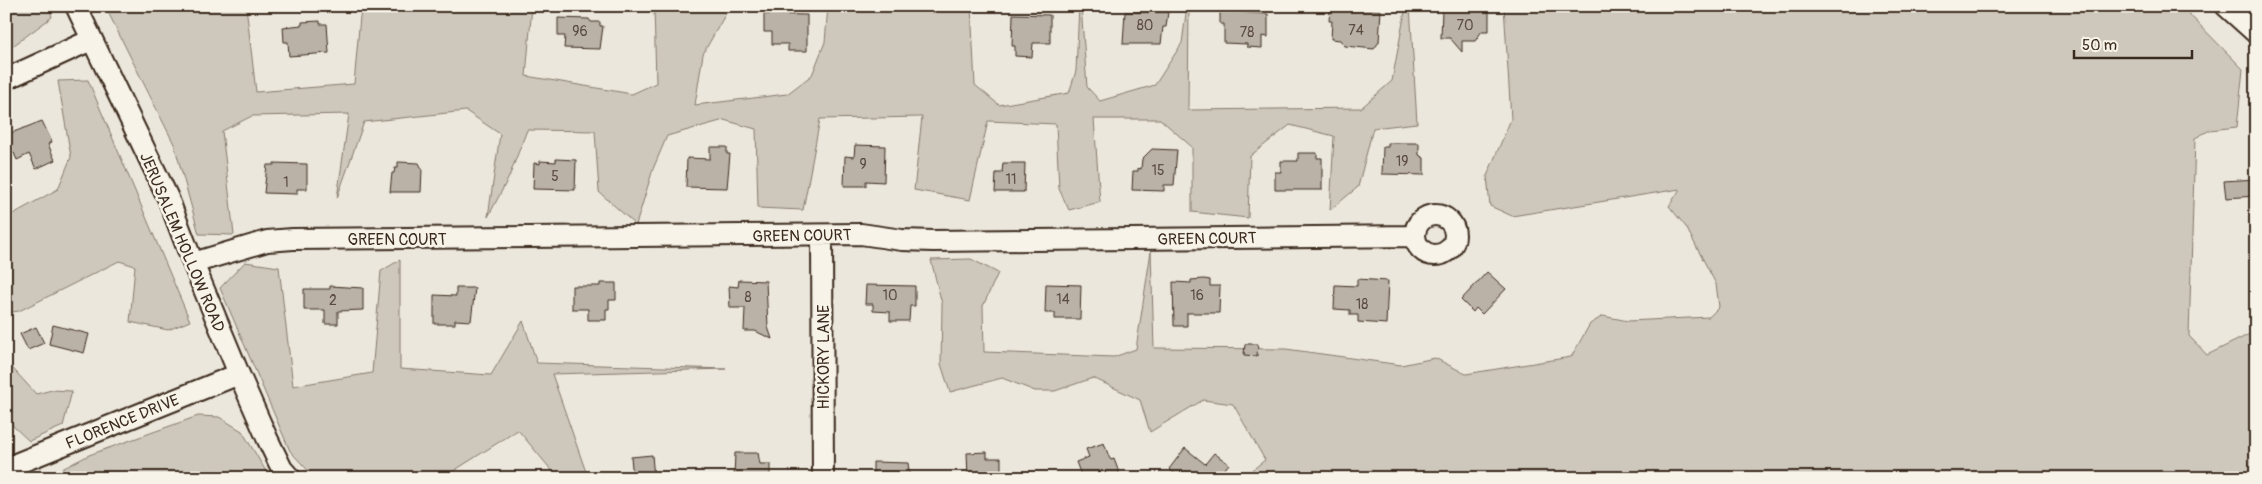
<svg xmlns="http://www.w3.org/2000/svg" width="2262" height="484" font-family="Pangolin,sans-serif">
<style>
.green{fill:#cec8bc;stroke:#84796d}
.building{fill:#bab2a7;stroke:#3b2a1e}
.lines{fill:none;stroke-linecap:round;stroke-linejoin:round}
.minor-casing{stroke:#3b2a1e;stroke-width:24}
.minor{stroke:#f7f3e8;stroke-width:20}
.labels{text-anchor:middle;stroke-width:5;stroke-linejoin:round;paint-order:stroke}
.number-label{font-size:14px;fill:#5b4c40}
.street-label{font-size:16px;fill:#3b2a1e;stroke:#f7f3e8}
</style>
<rect width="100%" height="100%" fill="#ece7dc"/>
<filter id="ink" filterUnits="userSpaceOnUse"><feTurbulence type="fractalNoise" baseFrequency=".02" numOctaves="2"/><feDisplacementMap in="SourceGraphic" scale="10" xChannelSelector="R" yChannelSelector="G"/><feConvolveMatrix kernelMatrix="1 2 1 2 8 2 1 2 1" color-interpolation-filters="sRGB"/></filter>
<g filter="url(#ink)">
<path class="green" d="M6 6H49L52 17 6 51Z
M105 6H246L256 92 354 84 360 16 363 6H532L526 76 632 94 656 83 654 6H730L703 54 695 105 787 94 812 75 825 42 828 6H971L975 85 999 105 1069 93 1076 71 1079 6H1081L1087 87 1100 101 1155 85 1182 43 1187 6H1189L1188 110 1361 108 1392 81 1406 6H1410L1417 123 1373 128 1358 187 1330 210 1334 136 1290 125 1250 156 1248 218 1192 212V147L1160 119H1094L1100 202 1069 210 1059 189 1056 124 988 121 970 200 914 190 922 117 820 119 803 210 758 208 756 129 724 120 667 136 653 169 636 225 599 192 595 131 527 130 509 177 488 217 500 134 466 111 364 122 337 198 349 114 252 116 222 131 234 235 199 234 174 144Z
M1504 6H2181L2243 69 2237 127 2210 130 2195 138 2189 336 2207 355 2256 331V478H1242L1265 460 1233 404 1203 400 1150 432 1140 400 1093 378 1055 391H1035L1002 378 950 392 941 364 942 304 931 260 971 259 998 273 983 306 984 352 1114 357 1136 349 1151 251 1154 348 1286 349 1401 365 1435 358 1466 374 1571 357 1590 324 1603 316 1628 321 1709 317 1719 307 1716 284 1686 227 1669 206 1680 189 1512 216 1490 206 1487 176 1511 119Z
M88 80 190 321 168 330 130 322 135 266 119 261 19 311 6 313V208L13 214 58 189 71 157 58 81Z
M400 260V369L491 375 523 321 537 363 726 369 552 374 588 478H558L518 430 452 472 456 478H315L290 451 220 288 245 262 279 267 293 386 372 373 381 271Z
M6 361 36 394 52 390 72 391 63 426 29 441 13 426 6 403Z
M198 416 219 417 242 431 270 478H45L89 455Z"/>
<path class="building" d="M1330 9 1381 10 1379 42 1374 49 1345 46 1340 40 1331 39 1332 21H1329Z
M1442 9H1489V31H1482L1475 41H1462V52L1450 38H1441Z
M1220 11 1268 14V37L1262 36V48L1247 47V44L1224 43V24H1220Z
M1125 12H1168L1166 27H1163L1161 44H1123Z
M764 14 807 15V51H788V44H772V32H764Z
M1013 14 1050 15V43H1033L1032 57 1015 56V46H1012Z
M558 18 589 19 591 22H600V26H603L600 49 564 48 565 36H558Z
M320 21V24H327L329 53 289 56 288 42H284L283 27 302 25V22Z
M42 121 52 142 48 144 55 160 36 169 29 154 17 160 14 153 6 156V135Z
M1388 143H1419V155L1424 158V175L1382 174 1383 147H1388Z
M855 145 885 146 884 182 866 181V186H844L845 156 854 157Z
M710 147H727V154H730L727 188 686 187 687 158 710 159Z
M1152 149 1177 150 1174 185H1164V191L1132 190 1133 171H1138V168L1141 169 1142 159Z
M1298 153H1317V158H1322V190H1275V172H1281V161H1298Z
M556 159 576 160 575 190 533 189 534 163 540 164V161L556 162Z
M398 162 419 163 422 169 421 192H390L392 173H394L395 168H398Z
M274 163 307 164V189H297V194L264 193 267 165H274Z
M1003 163H1025L1024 192H995L996 173H1002Z
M2256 179V196L2226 198 2224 181Z
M1487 272 1506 289 1482 314 1476 308 1473 312 1461 300Z
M1204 279 1210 280V286H1220L1219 313H1187V326H1174L1173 282 1191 283V280Z
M1357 279 1388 281 1386 324 1358 322V315H1350V310L1334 309 1335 285 1357 286Z
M739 280 766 281 768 327 772 339 755 331H744L745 308H730L729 286 738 287Z
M600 283H616V300H609V309H606V320H588V309H572V286H600Z
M1046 284 1081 285 1080 319H1055V313H1045Z
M866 285 915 286V306H910L909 321H890V312L873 311V304H865Z
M330 286 363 288V310L338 311V324H325V310H304V289H330Z
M456 288H475L471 321 455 320V324H434V295L456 296Z
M53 325 89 334 84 353 49 344Z
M36 327 44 343 28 350 20 334Z
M1245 344H1258L1257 356 1244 355Z
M1104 443 1109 457 1111 460 1114 459 1121 478H1082L1076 462 1089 457 1086 449Z
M1185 448 1205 464 1214 453 1229 464 1220 475 1222 478H1180L1169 469Z
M987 452V458H1001V478H968L967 453Z
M735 453H758L760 464H770V478H734Z
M652 455 654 478H633L631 457Z
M873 462 908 463 910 478H873Z"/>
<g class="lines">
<g class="minor-casing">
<path id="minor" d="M76 6 168 198 193 263 239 374 267 438 282 469 290 478
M2226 6 2256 33
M6 79 91 40
M1415 235a20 20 0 1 1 40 0a20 20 0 1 1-40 0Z
M822 235 823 478
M193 263 267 241 293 239 861 234 902 240 933 241 1415 236
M6 468 239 374"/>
</g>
<use href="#minor" class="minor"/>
</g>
</g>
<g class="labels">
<g class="number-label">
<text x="1145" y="30">80</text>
<text x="1465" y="30">70</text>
<text x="1356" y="35">74</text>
<text x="580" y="36">96</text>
<text x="1247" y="37">78</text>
<text x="1402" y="166">19</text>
<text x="863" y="169">9</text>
<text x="1158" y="175">15</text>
<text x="555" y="181">5</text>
<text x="1011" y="184">11</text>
<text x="286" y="187">1</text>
<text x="890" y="300">10</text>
<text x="1197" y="300">16</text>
<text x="748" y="302">8</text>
<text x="1063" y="304">14</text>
<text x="333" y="305">2</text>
<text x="1362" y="309">18</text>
</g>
<g class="street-label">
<text transform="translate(802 235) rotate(-1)" y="6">GREEN COURT</text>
<text transform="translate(1207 238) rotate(-1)" y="6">GREEN COURT</text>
<text x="397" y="245">GREEN COURT</text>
<text transform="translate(183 242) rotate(67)" y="6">JERUSALEM HOLLOW ROAD</text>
<text transform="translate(823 357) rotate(-90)" y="6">HICKORY LANE</text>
<text transform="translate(122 421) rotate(-22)" y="6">FLORENCE DRIVE</text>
</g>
</g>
<rect width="2262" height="484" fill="none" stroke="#f7f3e8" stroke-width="25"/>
<rect x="12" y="12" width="2237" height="459" fill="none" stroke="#3b2a1e" stroke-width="2" filter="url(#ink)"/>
<path d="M2074 50v8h118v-8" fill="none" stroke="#3b2a1e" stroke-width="2.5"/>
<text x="2082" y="50" font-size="15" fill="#3b2a1e" stroke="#f7f3e8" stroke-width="4" paint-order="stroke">50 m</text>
</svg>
